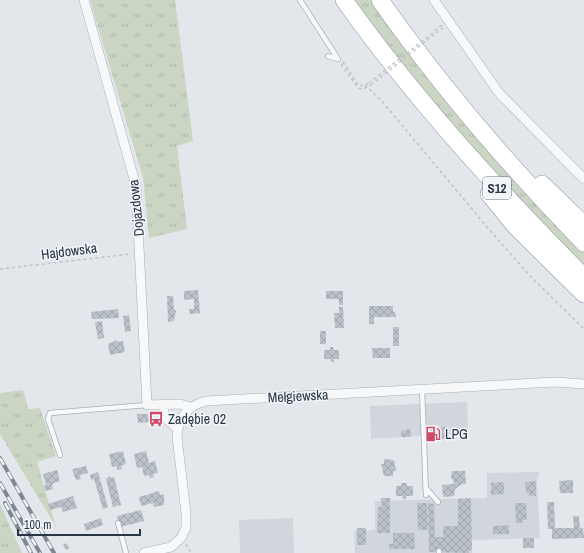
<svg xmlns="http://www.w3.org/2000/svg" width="584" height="553" font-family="'Archivo Narrow',sans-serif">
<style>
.built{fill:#d1d6dd}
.grass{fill:url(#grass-tufts)}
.building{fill:url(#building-cross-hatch)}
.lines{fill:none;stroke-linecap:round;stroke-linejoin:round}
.lane-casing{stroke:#a8aeb6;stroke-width:6}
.street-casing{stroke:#a8aeb6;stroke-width:10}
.highway-casing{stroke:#8a95a2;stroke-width:18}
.path{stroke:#bdc2c6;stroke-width:1.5;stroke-dasharray:3 3;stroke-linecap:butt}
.lane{stroke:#f6f8f9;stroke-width:4.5}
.street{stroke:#f6f8f9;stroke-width:9}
.highway{stroke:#fff;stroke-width:17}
.rail-casing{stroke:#7c8895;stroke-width:4}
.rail{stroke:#f3f6f9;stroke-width:2.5;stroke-dasharray:8;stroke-linecap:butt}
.path-bridge{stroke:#bdc2c6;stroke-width:1.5;stroke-dasharray:3 3;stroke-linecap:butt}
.labels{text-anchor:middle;stroke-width:3;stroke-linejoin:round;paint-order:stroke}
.shield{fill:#f3f6f9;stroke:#66707a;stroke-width:1}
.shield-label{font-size:13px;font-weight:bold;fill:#2a3644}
.street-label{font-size:14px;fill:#2a3644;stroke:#f3f6f9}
.poi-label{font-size:14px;fill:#2a3644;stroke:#f3f6f9;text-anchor:start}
</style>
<defs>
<pattern id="grass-tufts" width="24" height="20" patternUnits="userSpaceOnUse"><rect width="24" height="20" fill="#cad5c4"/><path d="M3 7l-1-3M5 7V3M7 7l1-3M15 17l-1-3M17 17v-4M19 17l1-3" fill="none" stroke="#aeb7aa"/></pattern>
<pattern id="building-cross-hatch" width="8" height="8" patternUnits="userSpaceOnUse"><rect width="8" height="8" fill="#bac1c9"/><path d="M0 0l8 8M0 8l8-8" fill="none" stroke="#a0a6ae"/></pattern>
</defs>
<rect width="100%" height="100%" fill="#e3e7eb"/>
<path class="built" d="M467 402 468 433 371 439 370 406Z
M539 472 537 482 540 538 472 540V553H355L354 531 375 530V501L487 498V473Z
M293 518 294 553H240L239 520Z"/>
<path class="grass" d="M90 0H175L193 141 177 146 187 229 149 238 143 178Z
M350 0H374L584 250V269L456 134Z
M23 390 28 409 40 408 56 456 37 462 56 527 0 434V393Z
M0 504 22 553H0Z"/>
<path class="building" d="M198 290 200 313 190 314 189 309H194V299L184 300V291Z
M326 291H343V305H339V299H326Z
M167 296H173L174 310H176L174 321 168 322Z
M369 306H393V312H395L396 317H374V324H369Z
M339 307H343L344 328H335L334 313H339Z
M118 309 119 318 92 319 91 312Z
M129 315 131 331 125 332 123 316Z
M102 321 104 338 98 339 95 322Z
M393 327H399V346H393Z
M320 331H326V344H320Z
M117 340V342L123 341 125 352 110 355 108 344Z
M330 347H333L334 350H339V359H334V362H331V359H324V350H330Z
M372 348H390V358H373Z
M137 414H150L151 422 138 423Z
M433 426H435V428L447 427V432H449V439L429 440V428H433Z
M407 429H410L411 437H401V431L407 430Z
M123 451 126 464 121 466 122 469 117 470V466L112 467 109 454Z
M146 451 149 463 155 461 158 473 153 474 154 477 150 478 149 475 144 476 142 467 137 468 134 454Z
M384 459 394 460 396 471H393V476H384L381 464H384Z
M86 466 88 473 80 475 81 479 76 480 72 469Z
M57 470 60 481 52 484 53 489 46 491 44 486 46 485 43 474Z
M452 471H465L466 484H462L455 489 454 496 443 497 442 485 454 484 453 479H451Z
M98 472 108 507 103 509 94 479 91 480 90 475Z
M110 476 111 478 114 477 121 505 113 507 106 479Z
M573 480V493H560L559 481Z
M536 481V496H529V493H526L525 482Z
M504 482V494L491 495V483Z
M401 483H407V486H413V496H406V499H403L402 496H396V486H401Z
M159 491 160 495 164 494V505L154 507 153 503 141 506 139 497Z
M73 496 77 508 63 512 61 507 50 510 48 504Z
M381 498H390V533H377L378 507H382Z
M471 498 472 550 469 551V553L429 552 428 503 434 504 435 537H443V526H458V499Z
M547 502H554L555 528H574L573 516H579L580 528H583L584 538 552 539V529H548Z
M417 503H427L428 530H418Z
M515 503H526L527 520H522L523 523H516Z
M141 510 144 521 120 527 117 516Z
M101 518 103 525 86 531 84 524Z
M509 525V534H493V526Z
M357 528H366V545H357Z
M393 533H414L415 549H389V544H393Z
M523 538H534V548H523Z
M66 543 69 548 66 550 63 545Z"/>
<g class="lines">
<g class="lane-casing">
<path id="lane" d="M300 0 338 59 328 56
M422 389 426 495
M60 455 48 419 50 413 147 405
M425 487 438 502
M118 523 126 553
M439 551V553"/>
</g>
<g class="street-casing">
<path id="street" d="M84 0 136 186 147 405 180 404 190 407
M434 0 499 93 584 179
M164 405V417L177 428
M144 553 171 547 181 538 186 528V513L177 437C178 417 187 406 206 401L556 382 584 384"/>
</g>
<g class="highway-casing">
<path id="highway" d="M344 0C415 100 497 190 584 277
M380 0C441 87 510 167 584 243
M542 184 584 225
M489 194 515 226 584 294"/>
</g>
<path class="path" d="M435 31 442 25
M436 33 443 28
M343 62 359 86 365 85 369 83
M341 64 358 88 363 89 371 85
M365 85 381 100 492 233 532 278 584 329
M0 269 131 254
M186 544 191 553"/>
<use href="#lane" class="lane"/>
<use href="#street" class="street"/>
<use href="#highway" class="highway"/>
<g class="rail-casing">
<path id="rail" d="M0 458 54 553
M0 483 40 553
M5 503 31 553"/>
</g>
<use href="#rail" class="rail"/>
<path class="path-bridge" d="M369 83 435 31
M371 85 436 33"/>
</g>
<defs>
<g id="bus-bare" transform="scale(1.2)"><path d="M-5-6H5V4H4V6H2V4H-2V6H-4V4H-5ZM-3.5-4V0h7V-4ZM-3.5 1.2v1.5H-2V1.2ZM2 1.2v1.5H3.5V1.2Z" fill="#d14766" stroke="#f3f6f9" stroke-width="2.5" paint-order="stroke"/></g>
<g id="fuel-bare" transform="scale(1.2)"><path d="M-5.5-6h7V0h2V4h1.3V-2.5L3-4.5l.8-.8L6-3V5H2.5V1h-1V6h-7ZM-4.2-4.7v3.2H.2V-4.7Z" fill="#d14766" stroke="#f3f6f9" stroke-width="2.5" paint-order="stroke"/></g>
</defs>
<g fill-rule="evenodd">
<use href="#bus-bare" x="156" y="419"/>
<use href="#fuel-bare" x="433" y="434"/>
</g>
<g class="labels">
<rect class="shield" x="483" y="177" width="28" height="22" rx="3"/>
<g class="shield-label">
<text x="497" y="193">S12</text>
</g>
<g class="street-label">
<text transform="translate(136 208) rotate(-96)" y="5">Dojazdowa</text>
<text transform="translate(69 251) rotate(-7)" y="5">Hajdowska</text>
<text transform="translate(298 396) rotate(-3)" y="5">Mełgiewska</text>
</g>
<g class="poi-label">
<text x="168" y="424">Zadębie 02</text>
<text x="445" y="439">LPG</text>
</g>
</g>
<path d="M18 529v6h122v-6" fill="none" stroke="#2a3644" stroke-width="2"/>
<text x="24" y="529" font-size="12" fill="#2a3644" stroke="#f3f6f9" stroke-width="3" paint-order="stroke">100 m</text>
</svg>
